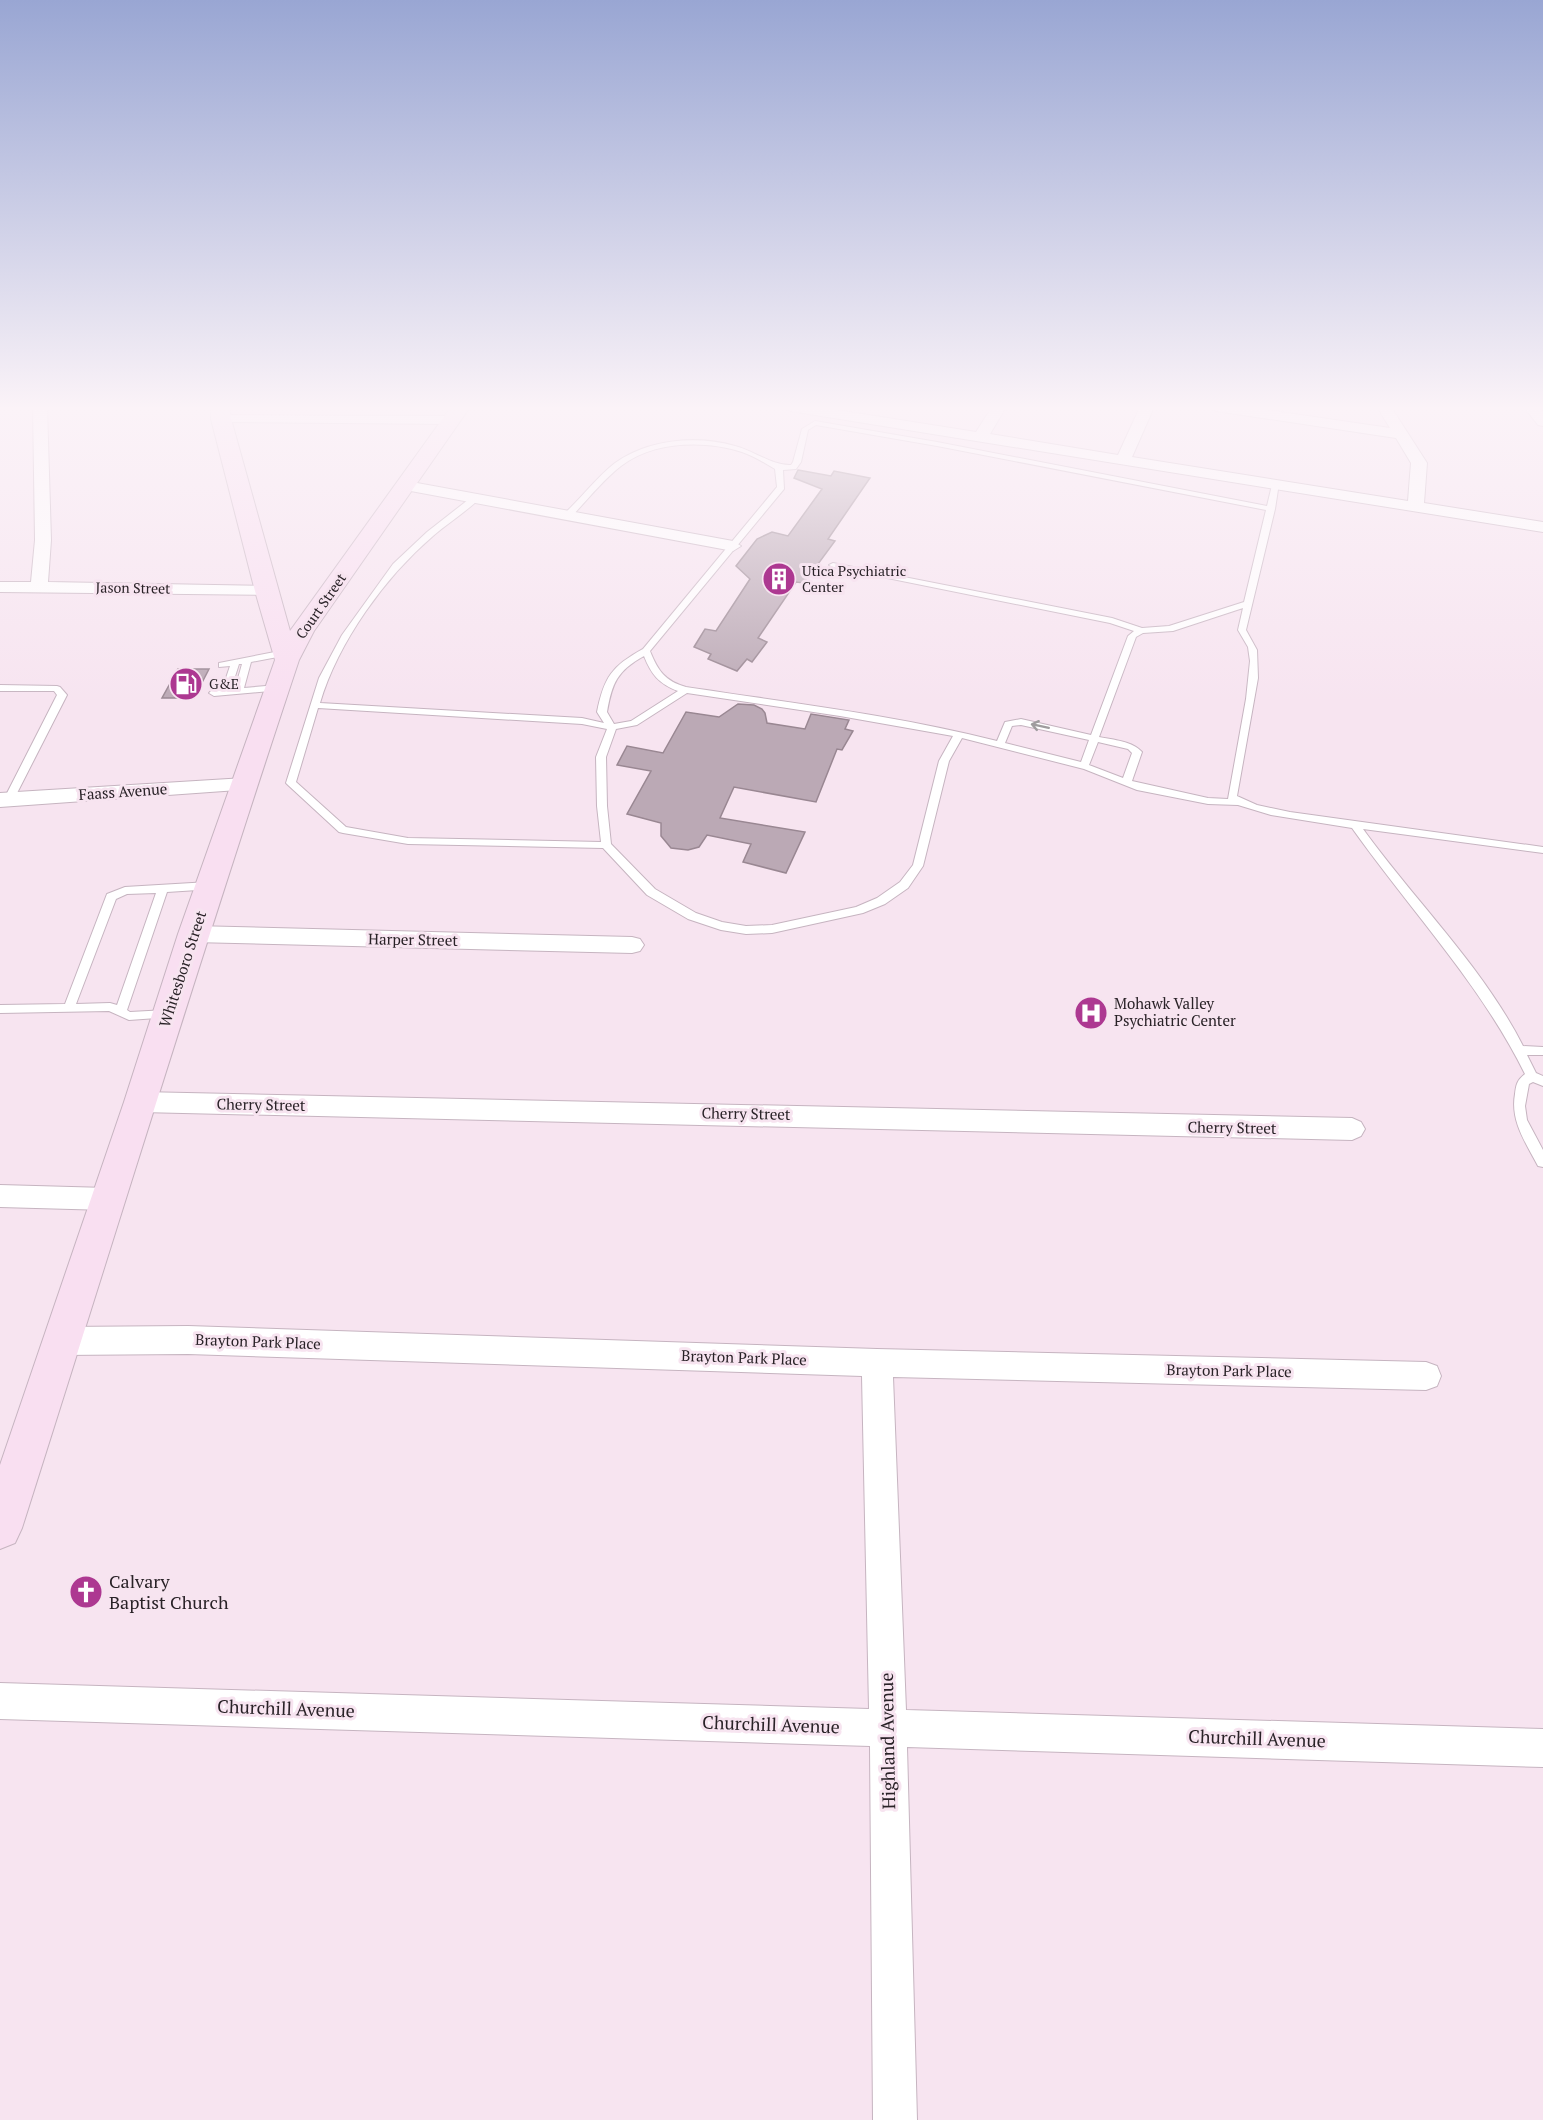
<svg xmlns="http://www.w3.org/2000/svg" width="1543" height="2120" font-family="'PT Serif',serif">
<style>
.building{fill:#bba9b5;stroke:#998792;stroke-width:1.5}
.lines{fill:none;stroke-linecap:round;stroke-linejoin:round}
.lane-casing{stroke:#c6b4c0;stroke-width:2}
.street-casing{stroke:#c6b4c0;stroke-width:2}
.secondary-casing{stroke:#c6b4c0;stroke-width:2}
.lane{fill:#fff;fill-rule:evenodd}
.street{fill:#fff;fill-rule:evenodd}
.secondary{fill:#f9dff1;fill-rule:evenodd}
.oneway{stroke:#9f9c9e}
.labels{text-anchor:middle;stroke-width:6;stroke-linejoin:round;paint-order:stroke}
.far-poi-label{font-size:14px;fill:#292227;stroke:#f7e4f0;text-anchor:start}
.far-street-label{font-size:14px;fill:#292227;stroke:#f7e4f0}
.street-label{font-size:15px;fill:#292227;stroke:#f7e4f0}
.poi-label{font-size:15px;fill:#292227;stroke:#f7e4f0;text-anchor:start}
.near-poi-label{font-size:18px;fill:#292227;stroke:#f7e4f0;text-anchor:start}
.near-street-label{font-size:18px;fill:#292227;stroke:#f7e4f0}
</style>
<rect width="100%" height="100%" fill="#f7e4f0"/>
<path class="building" d="M798 470 831 476 834 471 870 478 828 539 835 541 804 583 796 582 758 638 767 642 752 662 747 659 737 671 708 659 711 654 694 647 705 629 716 631 750 579 736 566 757 539 772 532 788 536 822 489 794 478Z
M178 669H209L194 698H162Z
M738 704 754 705 762 709 765 713 767 723 805 729 811 714 849 720 845 729 853 731 842 750 837 749 816 802 734 787 720 818 805 832 786 873 743 862 751 844 707 835 699 847 688 850 671 848 661 836V823L627 814 651 771 617 765 627 746 663 753 686 712 719 717Z"/>
<g class="lines">
<g class="lane-casing">
<path id="lane" d="M815 421 937 442 1267 506 1272 485 1279 483 1275 509 1246 630 1257 650 1258 678 1237 796 1257 805 1290 812 1543 847V853L1363 829C1415 901 1483 967 1523 1046L1543 1047V1055H1527L1536 1073 1543 1076V1086L1533 1082 1529 1084 1525 1106 1527 1120 1543 1150V1167L1538 1166C1526 1143 1510 1121 1515 1094 1516 1085 1517 1080 1525 1074 1480 983 1410 910 1352 828L1271 815 1238 805 1208 804 1137 790 1084 769 962 738 949 761 923 866 908 888 885 904 863 913 772 933 746 934 721 930 688 919 647 895 603 848 408 844 343 833 339 832 288 785 286 783 319 678 342 635 393 564 427 532 473 496 480 498C466 512 448 523 433 536 385 577 338 642 320 703L582 718 604 723 597 712C604 677 612 666 643 649L777 487 775 469C765 463 754 456 742 452 704 440 654 441 621 466 603 480 588 499 572 516H566V512C583 496 597 477 615 463 648 439 697 435 735 446 754 451 773 466 791 465L793 462 802 429ZM816 425 937 446 1266 510 1244 602 1169 626 1142 628 1112 618 833 563 829 565 833 567 1110 623 1134 631 1128 636 1091 735 1021 719 1005 722 997 741C895 715 790 703 686 687 665 681 658 671 650 651L784 489 783 470 796 469 801 462 808 430ZM1243 608 1238 630 1248 647 1250 661 1246 699 1228 799 1208 798 1132 781 1142 752C1132 741 1114 740 1099 737L1136 637 1143 633 1173 631ZM644 656C651 674 659 684 678 691L631 721 614 724 607 712C612 683 617 671 644 656ZM687 693 840 716 953 736 939 761 913 865 900 882 877 898 856 907 772 925 746 926 722 922 696 913 655 889 611 844 607 806 606 757 616 729 637 725ZM318 708 582 724 607 729 596 757 597 806 601 842 408 838 346 827 296 782ZM1021 725 1089 740 1081 762 1005 743 1012 726ZM1098 742 1128 749 1132 753 1123 778 1089 765Z
M285 650 289 653 288 655 251 662 244 688 278 685 281 686V690L214 696 209 693 211 691 222 690 230 666 219 667V663ZM239 664H242L235 689H231Z
M0 685 57 686 60 687 67 695 14 799 9 802 4 799 57 695 54 691H0Z
M209 882 214 886 213 889 167 892 127 1010 130 1012 167 1010 171 1011 173 1014 171 1017 129 1020 109 1011 0 1013V1005L65 1004 107 894 125 887ZM156 893 117 1005 110 1003 76 1004 116 899 127 894Z"/>
</g>
<g class="street-casing">
<path id="street" d="M33 407H47L51 540 48 582 266 586 272 587 275 591 272 595 0 592V582H31L35 540Z
M783 407H818L976 432 992 407H1006L990 434 1118 455 1140 407H1154L1132 457 1408 501 1411 463 1396 438 1216 411 1209 407H1246L1390 428 1377 407H1391L1427 463 1424 503 1543 522V532L790 411Z
M1524 407H1539L1543 412V426L1538 425Z
M221 415 453 416 460 420 453 424 216 422 214 419 216 416Z
M406 481 733 541 741 546 733 551 400 489 398 486 400 483Z
M245 778 252 779 255 784 252 789 0 807V793Z
M193 926 632 937 640 939 644 945 640 951 632 953 193 942 185 940 181 934 185 928Z
M141 1092 1352 1118 1361 1122 1365 1129 1361 1136 1352 1140 141 1112 132 1109 128 1102 132 1095Z
M0 1185 107 1188 117 1191 121 1199 117 1207 107 1210 0 1207Z
M188 1326 877 1349 1426 1362 1437 1366 1441 1376 1437 1386 1426 1390 893 1377 906 1710 1543 1729V1767L907 1747 917 2120H873L870 1746 0 1719V1683L869 1709 862 1376 188 1354 61 1355 50 1351 46 1341 50 1331 61 1327Z"/>
</g>
<g class="secondary-casing">
<path id="secondary" d="M211 407H229L231 419 290 631 451 407H470L314 631 299 660C203 948 114 1239 22 1528L15 1543 0 1549V1465L124 1102 178 934 275 660 255 591 211 419Z"/>
</g>
<use href="#lane" class="lane"/>
<use href="#street" class="street"/>
<use href="#secondary" class="secondary"/>
</g>
<defs><path id="oneway-shaft" d="M-6 0H5M1.5-3L5.5 0L1.5 3" fill="none" stroke-width="1.6" stroke-linecap="round" stroke-linejoin="round" transform="scale(1.5)"/></defs>
<use class="oneway" href="#oneway-shaft" transform="translate(1040 726) rotate(-168)"/>
<linearGradient id="sky" x2="0" y2="1"><stop stop-color="#99a6d3"/><stop offset="0.58" stop-color="#fbf3f8"/><stop offset="1" stop-color="#fbf3f8" stop-opacity="0"/></linearGradient>
<rect width="1543" height="704" fill="url(#sky)"/>
<defs>
<g id="building-disc" transform="scale(1.725)"><circle r="9.5" fill="#ad3891" stroke="#f7e4f0"/><path d="M-4-6H4V6H1V3H-1V6H-4ZM-2.5-4.3h1.7v1.8h-1.7ZM.8-4.3h1.7v1.8H.8ZM-2.5-1h1.7V.8h-1.7ZM.8-1h1.7V.8H.8Z" fill="#fff"/></g>
<g id="fuel-disc" transform="scale(1.725)"><circle r="9.5" fill="#ad3891" stroke="#f7e4f0"/><path d="M-5.5-6h7V0h2V4h1.3V-2.5L3-4.5l.8-.8L6-3V5H2.5V1h-1V6h-7ZM-4.2-4.7v3.2H.2V-4.7Z" fill="#fff"/></g>
<g id="hospital-disc" transform="scale(1.725)"><circle r="9.5" fill="#ad3891" stroke="#f7e4f0"/><path d="M-5-5h3v3.5h4V-5h3V5h-3V1.5h-4V5h-3Z" fill="#fff"/></g>
<g id="church-disc" transform="scale(1.725)"><circle r="9.5" fill="#ad3891" stroke="#f7e4f0"/><path d="M-1.2-6h2.4v3.5h3.3v2.4h-3.3V6h-2.4V-.1h-3.3v-2.4h3.3Z" fill="#fff"/></g>
</defs>
<g fill-rule="evenodd">
<use href="#building-disc" x="779" y="579"/>
<use href="#fuel-disc" x="186" y="684"/>
<use href="#hospital-disc" x="1091" y="1013"/>
<use href="#church-disc" x="86" y="1592"/>
</g>
<g class="labels">
<g class="far-poi-label">
<text x="802" y="576">Utica Psychiatric<tspan x="802" dy="16">Center</tspan></text>
<text x="209" y="689">G&amp;E</text>
</g>
<g class="far-street-label">
<text transform="translate(133 588) rotate(1)" y="5">Jason Street</text>
<text transform="translate(321 606) rotate(-55)" y="5">Court Street</text>
</g>
<g class="street-label">
<text transform="translate(123 792) rotate(-4)" y="5">Faass Avenue</text>
<text transform="translate(413 940) rotate(1)" y="5">Harper Street</text>
<text transform="translate(183 969) rotate(-72)" y="5">Whitesboro Street</text>
<text transform="translate(261 1105) rotate(1)" y="5">Cherry Street</text>
<text transform="translate(746 1114) rotate(1)" y="5">Cherry Street</text>
<text transform="translate(1232 1128) rotate(1)" y="5">Cherry Street</text>
<text transform="translate(258 1342) rotate(2)" y="5">Brayton Park Place</text>
<text transform="translate(744 1358) rotate(2)" y="5">Brayton Park Place</text>
<text transform="translate(1229 1371) rotate(1)" y="5">Brayton Park Place</text>
</g>
<g class="poi-label">
<text x="1114" y="1009">Mohawk Valley<tspan x="1114" dy="17">Psychiatric Center</tspan></text>
</g>
<g class="near-poi-label">
<text x="109" y="1588">Calvary<tspan x="109" dy="21">Baptist Church</tspan></text>
</g>
<g class="near-street-label">
<text transform="translate(286 1709) rotate(2)" y="6">Churchill Avenue</text>
<text transform="translate(771 1725) rotate(2)" y="6">Churchill Avenue</text>
<text transform="translate(1257 1739) rotate(2)" y="6">Churchill Avenue</text>
<text transform="translate(888 1741) rotate(-91)" y="6">Highland Avenue</text>
</g>
</g>
</svg>
